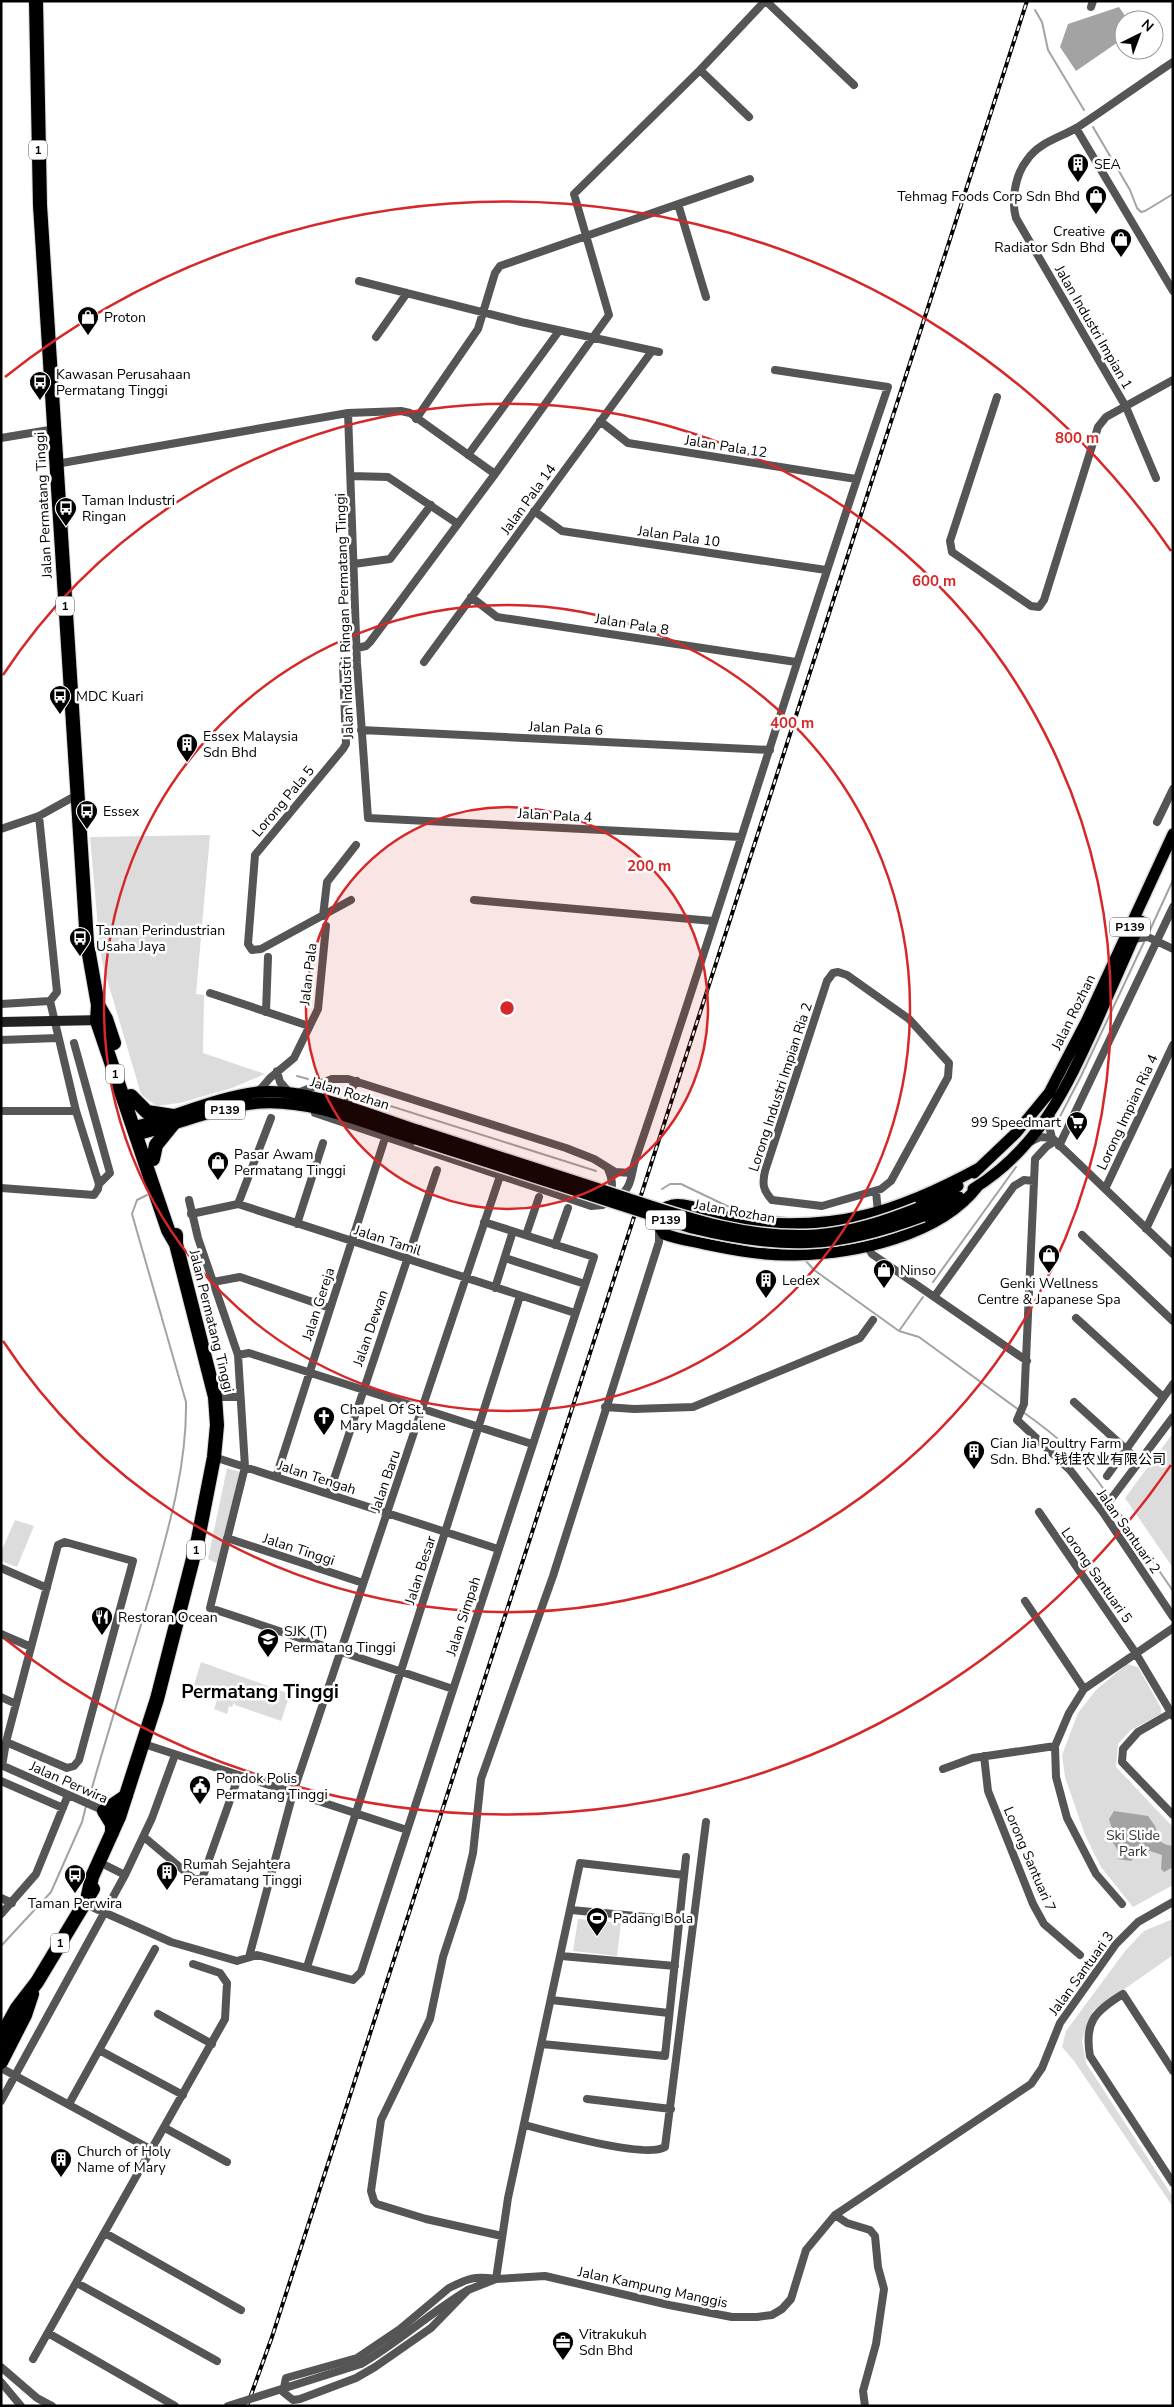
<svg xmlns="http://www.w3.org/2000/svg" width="1174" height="2407" font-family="'Nunito Sans','Noto Sans SC',sans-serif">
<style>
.green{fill:#dcdcdc}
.water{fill:#a3a3a3}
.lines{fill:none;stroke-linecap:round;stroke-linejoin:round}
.stream{stroke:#a3a3a3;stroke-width:2}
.primary-casing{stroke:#dbdbdb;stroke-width:14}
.highway-casing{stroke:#dbdbdb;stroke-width:16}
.street{stroke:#555;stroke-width:8}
.secondary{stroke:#222;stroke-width:10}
.primary{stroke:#000;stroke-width:11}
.highway{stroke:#000;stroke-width:14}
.rail-casing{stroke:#000;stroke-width:4}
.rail{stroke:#fff;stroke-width:2;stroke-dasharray:5.5;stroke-linecap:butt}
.primary-bridge-casing{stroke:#dbdbdb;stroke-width:14;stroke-linecap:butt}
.street-bridge{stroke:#555;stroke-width:8}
.primary-bridge{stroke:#000;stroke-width:11}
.ring{fill:none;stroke:#d62828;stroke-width:2.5}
.labels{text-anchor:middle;stroke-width:5;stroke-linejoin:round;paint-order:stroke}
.shield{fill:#fff;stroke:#4c4c4c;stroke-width:1}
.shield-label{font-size:12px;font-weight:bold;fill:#000}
.poi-label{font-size:14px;fill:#000;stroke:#fff;text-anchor:start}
.street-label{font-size:14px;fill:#000;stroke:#fff}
.park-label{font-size:14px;fill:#333;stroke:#fff}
.district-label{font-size:19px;font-weight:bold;fill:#000;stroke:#fff}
.centre{fill:#d62828;stroke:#fff;stroke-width:2.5}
.ring-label{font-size:15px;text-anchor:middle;font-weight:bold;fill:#d62828;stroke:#fff;stroke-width:5;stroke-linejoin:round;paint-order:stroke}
</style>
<rect width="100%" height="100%" fill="#fff"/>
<path class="green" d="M210 835 196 994 204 995 203 1053 265 1074 232 1088 180 1103 156 1106 141 1094 104 969 100 950 90 837Z
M1173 1433V1568L1125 1498Z
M227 1468 240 1472 218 1564 208 1559Z
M15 1520 34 1526 17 1567 1 1561V1552Z
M201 1662 290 1694 281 1721 235 1705 234 1703 232 1707 229 1706 227 1714 214 1709 218 1697 196 1689 194 1685Z
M1127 1664 1138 1667 1161 1708V1714L1131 1730 1118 1744 1116 1767 1173 1827V1885L1133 1907 1101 1867 1085 1835 1065 1777 1062 1755 1078 1713 1096 1690Z
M578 1919 621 1923 617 1956 573 1951Z
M1173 1919V1955L1093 2011 1082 2040 1086 2063 1173 2197V2207L1074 2061 1062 2047 1066 2031 1125 1951 1144 1931Z"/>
<path class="water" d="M1119 7 1128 20H1124V38L1076 71 1060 47 1068 24Z
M1114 1811 1148 1816C1150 1819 1153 1823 1155 1826 1160 1838 1157 1844 1173 1846V1867L1164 1872 1161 1869 1162 1855 1150 1851H1141L1131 1861 1118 1859V1851L1112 1841 1114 1835 1109 1819Z"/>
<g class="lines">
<path class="stream" d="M1035 10 1042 22 1048 50 1084 110
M1093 127 1130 190 1137 208 1141 212 1145 211 1173 194
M1150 930 1173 880
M297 1076 308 1079
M362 1097 596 1171
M1054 1128 1081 1076 1144 942
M662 1189 670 1184H681L727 1206 754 1214 787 1218
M806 1261 814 1270 899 1331 919 1337 1019 1410
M933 1282 1016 1167
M899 1331 923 1297
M1023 1412C1057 1436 1084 1459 1107 1494
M1117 1509 1173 1591
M88 1802C108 1730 131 1659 152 1588 169 1527 187 1465 186 1402L132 1214 137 1200 149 1194
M1 1946 51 1892 82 1822 86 1806"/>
<g class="primary-casing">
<path id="primary" d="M133 1127C175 1117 216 1097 258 1092 308 1087 372 1116 420 1131
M136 1135C177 1125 219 1106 261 1103 314 1100 366 1124 416 1139
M974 1173 1016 1133 1049 1093 1087 1020 1173 834
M978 1186C940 1236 855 1254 795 1255 765 1256 734 1250 705 1244 691 1241 677 1239 664 1234 655 1223 658 1208 673 1205 686 1201 726 1219 743 1221 836 1232 898 1212 979 1168
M973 1189C1038 1149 1066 1089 1096 1023 1111 989 1126 955 1141 921
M918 1208 958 1186
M923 1216 959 1197"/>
</g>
<g class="highway-casing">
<path id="highway" d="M36 1 40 205 87 943 98 1005 97 1021 168 1230 176 1244
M98 1005 106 1019 114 1043
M131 1096 147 1112 173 1116
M153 1159 156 1145 173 1124
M112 1833V1824L104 1811 126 1796
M88 1895 92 1877 119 1817 157 1699 198 1539 214 1457 217 1425 215 1397 176 1244V1235
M1 2037 17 2008 37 1982 93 1889
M1 2062 25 2015 32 1994"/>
</g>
<path class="street" d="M766 1 854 85
M1091 7 1093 1
M700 70 749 117
M1076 128 1173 291
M678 204 706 297
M359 281 521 322 659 352
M376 337 407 293
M997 397 950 541 952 552 1031 606 1039 607 1044 600 1098 427 1106 417 1173 380
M348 413 357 663 368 818 741 837
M416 419 478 329 495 273 500 266 750 179
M600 421 628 443 856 479
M1 438 55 429
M468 455 559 331
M56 464 348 413 401 411 410 413 495 474
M351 476 388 477 458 524
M1156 478 1126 407 1016 218C1011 201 1015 175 1027 160 1039 142 1060 138 1078 127 1110 106 1141 83 1173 62
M534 511 562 531 826 570
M354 564 390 559 431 505
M471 597 497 617 796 662
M357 648 366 646 370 642 495 474 609 315 574 194 700 70 765 1
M424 662 652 351
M361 730 770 750
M1157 822 1173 789
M1 829 39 816 77 795
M351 900 261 949 252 950 248 944 255 855 343 749 346 744 343 665 357 663
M474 900 713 921
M323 916 327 882 356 845
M1133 939 1148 937 1173 949
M838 972 847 975 909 1019 949 1063 948 1077 891 1181 881 1189 822 1206 772 1200C763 1190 762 1184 765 1171L827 981 833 973Z
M210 993 309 1026
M1 1004 50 1001
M266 1012 268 957
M1 1040 58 1038
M74 1043 110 1173 99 1184
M277 1071 280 1082 288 1091
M258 1092 270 1078 294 1058 318 1009 326 926
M298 1093 332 1079H348L566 1148 594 1159 615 1172 632 1173
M349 1108 347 1094 357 1081
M1 1111H76
M315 1113 591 1206 603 1205C614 1194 614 1182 608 1169
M1051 1114 1049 1126 1052 1138 1173 1254
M1055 1141 1046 1147 1035 1159 1024 1404 1017 1420 1070 1470 1102 1511 1173 1617
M1030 1142 1040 1137 1052 1138
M1059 1146 1173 907
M1 1188 94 1195 98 1189 99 1184 76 1111 50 1001 57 992 39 816
M1105 1189 1173 1045
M876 1191 878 1213
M617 1197C632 1190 631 1174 635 1161 723 904 800 644 888 387L775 370
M189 1200 198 1238 238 1355 245 1467 210 1608 453 1689
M238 1204 271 1118
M191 1214 238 1204 575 1313
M297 1224 323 1143
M1146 1229 1173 1172
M526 1235 539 1197
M1082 1235 1173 1321
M555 1245 568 1208
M867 1246 872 1254 1027 1361
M505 1258 585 1284
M213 1282 240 1277 330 1308
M495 1288 513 1231
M934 1297 1014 1186 1024 1180 1034 1181
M1076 1318 1163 1397
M238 1355 249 1353 532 1444
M215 1397H240
M1074 1402 1139 1461
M605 1407 634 1409 693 1407 860 1338 873 1320
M214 1457 498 1549
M1107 1476 1173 1384
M276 1477 385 1138
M329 1494 437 1170
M1102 1511 1173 1417
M1039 1512 1135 1652 1173 1716
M227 1538 363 1583
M1 1568 47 1588
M1025 1601 1084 1689
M1 1634 31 1647
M1 1697 16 1704
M1171 1713 1138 1732 1123 1749 1122 1762 1173 1815
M150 1746 407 1830
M984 1756 988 1791 1033 1904 1044 1924 1080 1955
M1 1765 107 1812
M2 1766 6 1742 58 1545 65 1542 133 1561 79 1760 74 1766 67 1768 6 1742
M943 1769 973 1758 1055 1746
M1 1781 63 1808
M144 1837 194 1879H202L239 1775
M107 1866 125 1875
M1 1898 12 1903
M83 1903 171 1942 237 1961 257 1955 353 1980 361 1972 594 1257 484 1222
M1122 1904 1096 1874 1067 1818 1056 1777 1055 1746 1069 1713 1084 1689 1173 1628
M571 1910 679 1920
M1 1914 36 1874 68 1795
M561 1956 675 1966
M249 1957 293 1793 500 1176
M307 1967 520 1296
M551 2000 669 2013
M158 2014 212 2044
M542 2044 665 2056 686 1857
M99 2050 183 2095
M1 2068 152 2150
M1173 2071 1123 1994C1095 2011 1084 2022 1090 2056L1173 2183
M587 2099 671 2109
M1 2101 125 1875 152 1818 175 1755
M69 2104 155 1949
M525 2125C551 2132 645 2159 665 2147L706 1822
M165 2128 227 2162
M835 2215 847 2223 870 2230 875 2236 878 2267 884 2289 876 2344 863 2391 865 2406
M105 2233 241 2310
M502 2236 426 2219 377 2204 374 2201 371 2191 381 2120 430 2019 443 1957 462 1899 473 1853 481 1779 553 1576 659 1242V1228
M496 2279C474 2276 469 2278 449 2288L400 2329 357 2358 286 2378 283 2392 293 2400 300 2399 356 2378 375 2367 431 2328 468 2290 496 2279 545 2276 669 2305 732 2317H757L772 2315 782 2309 791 2299 806 2250 835 2215 1031 2084 1042 2068 1060 2023 1116 1944 1138 1922 1173 1902
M496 2279 508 2198 580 1863 684 1875
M77 2283 217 2361
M48 2333 175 2406
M33 2359 225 2019 227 1983 220 1973 193 1964
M1 2367 37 2398 52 2406
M1 2382 21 2406"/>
<path class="secondary" d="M1 1022 103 1020"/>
<use href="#primary" class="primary"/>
<use href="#highway" class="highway"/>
<g class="rail-casing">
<path id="rail" d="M247 2406 272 2337 1027 1"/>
</g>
<use href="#rail" class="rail"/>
<g class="primary-bridge-casing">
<path id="primary-bridge" d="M420 1131C482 1151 543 1171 605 1191 673 1213 742 1240 816 1235 852 1232 885 1221 918 1208
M416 1139 692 1228C782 1250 835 1249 923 1216"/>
</g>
<path class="street-bridge" d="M228 2406 361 2364C399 2342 431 2312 468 2290"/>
<use href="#primary-bridge" class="primary-bridge"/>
</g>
<circle cx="507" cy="1008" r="201" fill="#d62828" fill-opacity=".12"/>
<g class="ring">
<circle cx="507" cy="1008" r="201"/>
<circle cx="507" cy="1008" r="403"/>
<path d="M3 675A604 604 0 1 1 3 1341"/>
<path d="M1171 1465A806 806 0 0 1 5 1639M5 377A806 806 0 0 1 1171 551"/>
</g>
<defs>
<g id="building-pin" transform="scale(1.125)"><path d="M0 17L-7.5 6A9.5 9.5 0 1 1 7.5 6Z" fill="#000" stroke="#fff"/><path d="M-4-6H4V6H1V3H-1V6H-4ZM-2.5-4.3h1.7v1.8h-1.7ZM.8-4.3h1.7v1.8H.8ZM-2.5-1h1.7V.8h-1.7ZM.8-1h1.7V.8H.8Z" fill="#fff"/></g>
<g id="shop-pin" transform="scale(1.125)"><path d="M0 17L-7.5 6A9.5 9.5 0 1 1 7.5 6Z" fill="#000" stroke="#fff"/><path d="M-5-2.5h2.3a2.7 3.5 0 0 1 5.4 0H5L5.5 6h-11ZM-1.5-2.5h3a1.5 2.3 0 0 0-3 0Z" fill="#fff"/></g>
<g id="bus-pin" transform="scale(1.125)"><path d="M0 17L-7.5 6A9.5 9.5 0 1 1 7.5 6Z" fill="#000" stroke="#fff"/><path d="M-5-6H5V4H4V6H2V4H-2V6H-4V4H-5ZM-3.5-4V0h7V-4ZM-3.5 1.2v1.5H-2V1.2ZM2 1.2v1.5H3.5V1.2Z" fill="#fff"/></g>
<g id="supermarket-pin" transform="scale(1.125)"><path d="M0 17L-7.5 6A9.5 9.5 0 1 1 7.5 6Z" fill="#000" stroke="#fff"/><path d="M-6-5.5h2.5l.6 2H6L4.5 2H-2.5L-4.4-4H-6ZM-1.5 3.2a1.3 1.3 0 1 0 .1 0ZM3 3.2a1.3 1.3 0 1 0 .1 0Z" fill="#fff"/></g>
<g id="church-pin" transform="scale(1.125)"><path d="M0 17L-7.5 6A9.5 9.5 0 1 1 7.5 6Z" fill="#000" stroke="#fff"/><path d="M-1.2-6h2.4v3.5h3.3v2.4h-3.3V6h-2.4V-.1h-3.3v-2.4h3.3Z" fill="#fff"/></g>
<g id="restaurant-pin" transform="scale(1.125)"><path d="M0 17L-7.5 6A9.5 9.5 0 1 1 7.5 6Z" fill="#000" stroke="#fff"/><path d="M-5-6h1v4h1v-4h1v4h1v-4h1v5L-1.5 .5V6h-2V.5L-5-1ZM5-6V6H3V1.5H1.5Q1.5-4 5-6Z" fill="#fff"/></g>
<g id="school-pin" transform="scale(1.125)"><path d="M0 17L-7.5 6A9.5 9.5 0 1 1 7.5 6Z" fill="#000" stroke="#fff"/><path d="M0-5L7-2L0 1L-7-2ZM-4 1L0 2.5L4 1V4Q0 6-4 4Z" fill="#fff"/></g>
<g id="civic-pin" transform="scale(1.125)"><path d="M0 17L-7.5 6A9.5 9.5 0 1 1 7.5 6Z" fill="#000" stroke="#fff"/><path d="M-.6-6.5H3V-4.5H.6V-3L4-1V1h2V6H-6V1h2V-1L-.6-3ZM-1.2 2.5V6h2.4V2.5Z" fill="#fff"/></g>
<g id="stadium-pin" transform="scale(1.125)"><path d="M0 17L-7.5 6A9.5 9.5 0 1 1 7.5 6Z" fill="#000" stroke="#fff"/><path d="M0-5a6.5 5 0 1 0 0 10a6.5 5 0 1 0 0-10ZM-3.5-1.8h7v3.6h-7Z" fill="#fff"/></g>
<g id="office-pin" transform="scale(1.125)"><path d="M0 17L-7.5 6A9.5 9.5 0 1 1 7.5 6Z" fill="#000" stroke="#fff"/><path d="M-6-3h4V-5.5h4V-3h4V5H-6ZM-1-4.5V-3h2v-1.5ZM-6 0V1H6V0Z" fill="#fff"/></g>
</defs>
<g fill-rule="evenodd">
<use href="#building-pin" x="1078" y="164"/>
<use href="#shop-pin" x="1096" y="196"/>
<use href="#shop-pin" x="1121" y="239"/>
<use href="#shop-pin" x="88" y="317"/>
<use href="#bus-pin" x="40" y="382"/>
<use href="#bus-pin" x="66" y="508"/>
<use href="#bus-pin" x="60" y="696"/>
<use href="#building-pin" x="187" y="744"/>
<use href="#bus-pin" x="87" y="811"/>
<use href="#bus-pin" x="80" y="938"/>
<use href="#supermarket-pin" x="1077" y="1122"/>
<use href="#shop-pin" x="218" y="1162"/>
<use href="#shop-pin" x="1049" y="1255"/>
<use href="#shop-pin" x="884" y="1270"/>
<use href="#building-pin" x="766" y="1280"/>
<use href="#church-pin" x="324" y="1417"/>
<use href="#building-pin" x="974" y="1451"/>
<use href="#restaurant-pin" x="102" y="1617"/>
<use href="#school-pin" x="268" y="1639"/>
<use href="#civic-pin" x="200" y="1786"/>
<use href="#building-pin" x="167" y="1872"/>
<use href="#bus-pin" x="75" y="1875"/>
<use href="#stadium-pin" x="597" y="1918"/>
<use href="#building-pin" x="61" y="2159"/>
<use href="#office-pin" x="563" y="2342"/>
</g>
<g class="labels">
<g class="shield">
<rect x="29" y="140.5" width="18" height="19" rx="4"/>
<rect x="56" y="596.5" width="18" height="19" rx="4"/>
<rect x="1110" y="917.5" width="40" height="19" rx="4"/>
<rect x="106" y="1064.5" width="18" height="19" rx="4"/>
<rect x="205" y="1100.5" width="40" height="19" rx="4"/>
<rect x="646" y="1210.5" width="40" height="19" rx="4"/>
<rect x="187" y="1540.5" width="18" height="19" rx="4"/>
<rect x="51" y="1933.5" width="18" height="19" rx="4"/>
</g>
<g class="shield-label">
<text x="38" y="154">1</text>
<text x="65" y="610">1</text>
<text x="1130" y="931">P139</text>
<text x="115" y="1078">1</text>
<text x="225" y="1114">P139</text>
<text x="666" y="1224">P139</text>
<text x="196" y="1554">1</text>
<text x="60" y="1947">1</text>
</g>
<g class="poi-label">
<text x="1094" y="169">SEA</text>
<text x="1080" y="201" text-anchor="end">Tehmag Foods Corp Sdn Bhd</text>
<text x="1105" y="236" text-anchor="end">Creative<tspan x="1105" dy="16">Radiator Sdn Bhd</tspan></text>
<text x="104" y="322">Proton</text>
<text x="56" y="379">Kawasan Perusahaan<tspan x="56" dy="16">Permatang Tinggi</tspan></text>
<text x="82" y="505">Taman Industri<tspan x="82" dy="16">Ringan</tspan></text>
<text x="76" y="701">MDC Kuari</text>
<text x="203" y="741">Essex Malaysia<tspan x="203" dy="16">Sdn Bhd</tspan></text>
<text x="103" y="816">Essex</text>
<text x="96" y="935">Taman Perindustrian<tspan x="96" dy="16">Usaha Jaya</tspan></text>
<text x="1061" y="1127" text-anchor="end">99 Speedmart</text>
<text x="234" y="1159">Pasar Awam<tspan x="234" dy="16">Permatang Tinggi</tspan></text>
<text x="900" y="1275">Ninso</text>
<text x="782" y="1285">Ledex</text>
<text x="1049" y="1288" text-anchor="middle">Genki Wellness<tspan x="1049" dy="16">Centre &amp; Japanese Spa</tspan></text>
<text x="340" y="1414">Chapel Of St.<tspan x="340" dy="16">Mary Magdalene</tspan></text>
<text x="990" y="1448">Cian Jia Poultry Farm<tspan x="990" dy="16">Sdn. Bhd. 钱佳农业有限公司</tspan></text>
<text x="118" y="1622">Restoran Ocean</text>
<text x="284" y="1636">SJK (T)<tspan x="284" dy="16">Permatang Tinggi</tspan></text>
<text x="216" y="1783">Pondok Polis<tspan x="216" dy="16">Permatang Tinggi</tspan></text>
<text x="183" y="1869">Rumah Sejahtera<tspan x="183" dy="16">Peramatang Tinggi</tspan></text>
<text x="75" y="1908" text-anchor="middle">Taman Perwira</text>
<text x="613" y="1923">Padang Bola</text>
<text x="77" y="2156">Church of Holy<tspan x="77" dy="16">Name of Mary</tspan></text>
<text x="579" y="2339">Vitrakukuh<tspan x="579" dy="16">Sdn Bhd</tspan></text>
</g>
<g class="street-label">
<text transform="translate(1094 327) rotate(60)" y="5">Jalan Industri Impian 1</text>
<text transform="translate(726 446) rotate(9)" y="5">Jalan Pala 12</text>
<text transform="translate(528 499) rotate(-54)" y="5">Jalan Pala 14</text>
<text transform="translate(43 505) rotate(-93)" y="5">Jalan Permatang Tinggi</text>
<text transform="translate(679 536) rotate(8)" y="5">Jalan Pala 10</text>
<text transform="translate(344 616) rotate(-92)" y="5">Jalan Industri Ringan Permatang Tinggi</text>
<text transform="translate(632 624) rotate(9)" y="5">Jalan Pala 8</text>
<text transform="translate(566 728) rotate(3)" y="5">Jalan Pala 6</text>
<text transform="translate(283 801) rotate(-50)" y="5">Lorong Pala 5</text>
<text transform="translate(555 815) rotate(3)" y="5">Jalan Pala 4</text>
<text transform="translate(308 974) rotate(-83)" y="5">Jalan Pala</text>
<text transform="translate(1073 1012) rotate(-64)" y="5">Jalan Rozhan</text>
<text transform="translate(780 1087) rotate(-72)" y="5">Lorong Industri Impian Ria 2</text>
<text transform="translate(350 1093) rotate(17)" y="5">Jalan Rozhan</text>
<text transform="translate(1127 1112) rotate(-65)" y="5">Lorong Impian Ria 4</text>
<text transform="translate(735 1211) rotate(10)" y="5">Jalan Rozhan</text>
<text transform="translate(388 1240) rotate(18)" y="5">Jalan Tamil</text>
<text transform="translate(318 1304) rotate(-72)" y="5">Jalan Gereja</text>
<text transform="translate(212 1321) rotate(76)" y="5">Jalan Permatang Tinggi</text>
<text transform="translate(370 1328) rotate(-71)" y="5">Jalan Dewan</text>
<text transform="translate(317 1477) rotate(18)" y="5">Jalan Tengah</text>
<text transform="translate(385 1481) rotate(-71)" y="5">Jalan Baru</text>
<text transform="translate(1129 1531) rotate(55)" y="5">Jalan Santuari 2</text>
<text transform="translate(299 1549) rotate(18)" y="5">Jalan Tinggi</text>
<text transform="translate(420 1570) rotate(-72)" y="5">Jalan Besar</text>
<text transform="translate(1097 1575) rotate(55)" y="5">Lorong Santuari 5</text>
<text transform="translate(463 1616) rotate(-72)" y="5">Jalan Simpah</text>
<text transform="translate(69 1782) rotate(24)" y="5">Jalan Perwira</text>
<text transform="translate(1030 1859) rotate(67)" y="5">Lorong Santuari 7</text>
<text transform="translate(1081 1973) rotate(-54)" y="5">Jalan Santuari 3</text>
<text transform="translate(653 2287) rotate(12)" y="5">Jalan Kampung Manggis</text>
</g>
<g class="park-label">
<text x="1133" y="1840">Ski Slide<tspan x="1133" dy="16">Park</tspan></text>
</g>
<g class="district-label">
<text x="260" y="1698">Permatang Tinggi</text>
</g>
</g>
<circle cx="507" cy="1008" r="8" class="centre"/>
<g class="ring-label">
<text x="1077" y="443">800 m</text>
<text x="934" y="586">600 m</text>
<text x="792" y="728">400 m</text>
<text x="649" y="871">200 m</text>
</g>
<rect width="1174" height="2407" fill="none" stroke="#000000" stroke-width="5"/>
<g transform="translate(1139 35) rotate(42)"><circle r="24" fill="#ffffff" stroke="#999999"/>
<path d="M0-4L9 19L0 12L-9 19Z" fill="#000000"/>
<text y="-8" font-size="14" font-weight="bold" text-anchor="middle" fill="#000000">N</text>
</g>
</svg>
